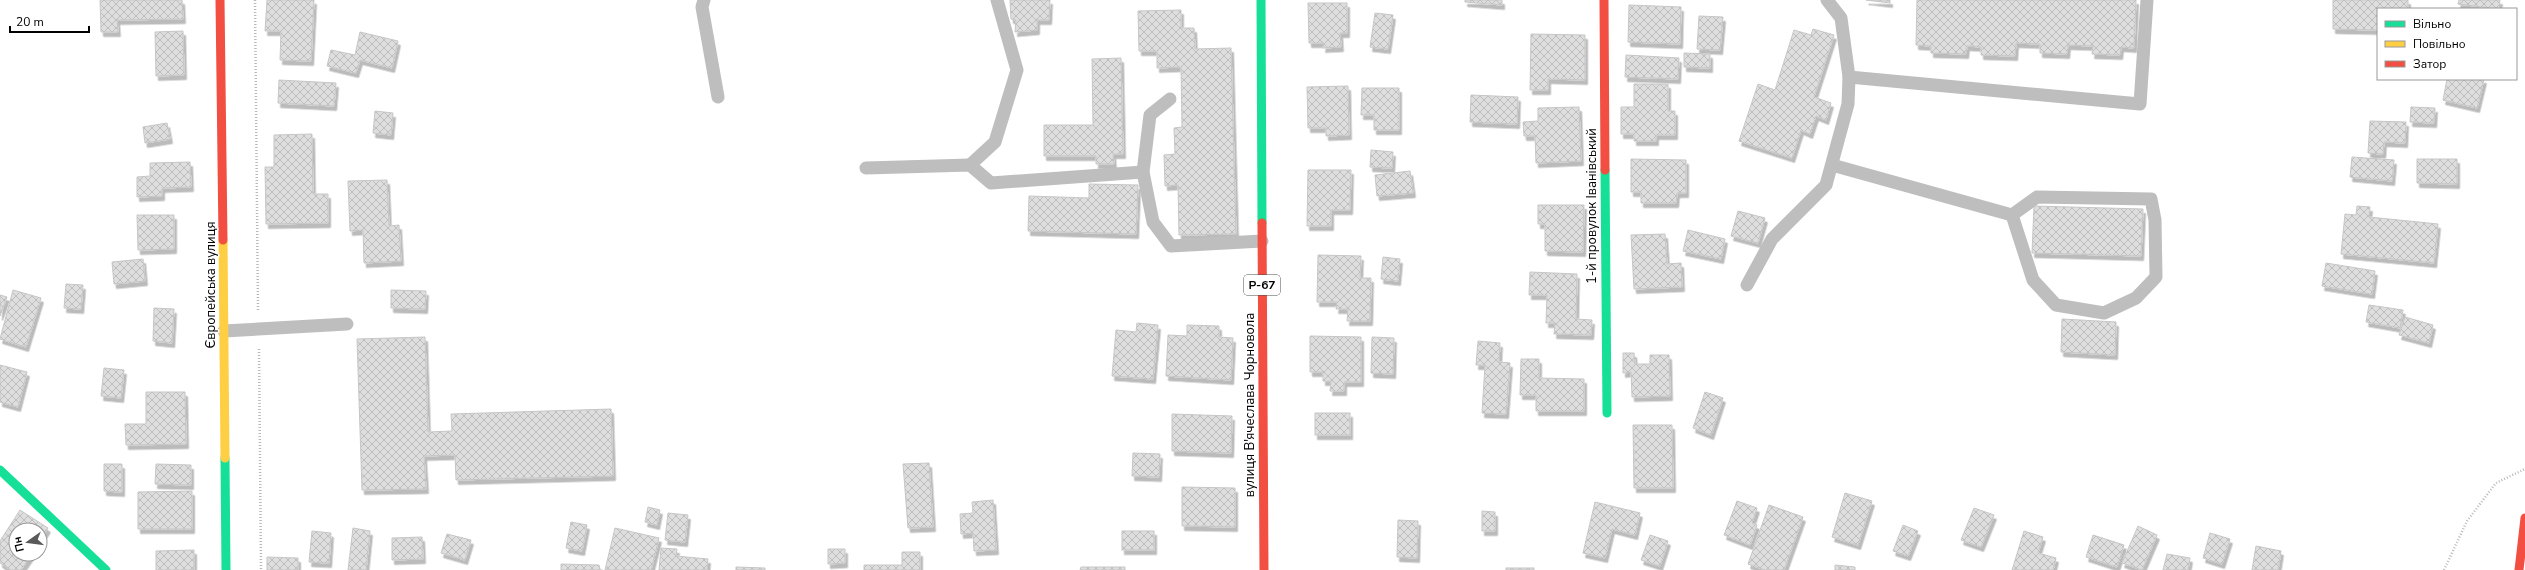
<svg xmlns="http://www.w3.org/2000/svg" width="2525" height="570" font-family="'Nunito Sans',sans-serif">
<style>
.building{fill:url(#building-cross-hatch);stroke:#c6c6c6;filter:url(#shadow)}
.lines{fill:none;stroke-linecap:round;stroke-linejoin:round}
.path{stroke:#b9b9b9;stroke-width:2.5;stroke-dasharray:1 2;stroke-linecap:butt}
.lane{stroke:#bebebe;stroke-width:13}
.fast{stroke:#16e098;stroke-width:9}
.slow{stroke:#ffcf43;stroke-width:9}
.jam{stroke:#f24e42;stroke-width:9}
.labels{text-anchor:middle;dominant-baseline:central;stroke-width:3;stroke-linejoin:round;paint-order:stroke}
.shield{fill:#fff;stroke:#4c4c4c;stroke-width:1}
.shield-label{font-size:12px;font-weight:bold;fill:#000}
.street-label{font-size:13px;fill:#000;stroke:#fff}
</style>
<defs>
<pattern id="building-cross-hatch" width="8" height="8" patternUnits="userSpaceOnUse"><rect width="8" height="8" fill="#dedede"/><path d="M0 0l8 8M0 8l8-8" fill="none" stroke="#bdbdbd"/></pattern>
<filter id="shadow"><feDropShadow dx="2.5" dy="4.5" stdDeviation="0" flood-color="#0004"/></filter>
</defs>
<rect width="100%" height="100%" fill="#fff"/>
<g class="building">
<polygon points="100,0 182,0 183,19 117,20 118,32 101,32"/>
<polygon points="267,0 314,0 311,61 280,60 281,31 265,31"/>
<polygon points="1010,0 1050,0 1049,20 1037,20 1037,30 1015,32 1016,20 1011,19"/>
<polygon points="1465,0 1502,0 1502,5 1465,2"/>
<polygon points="1866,0 1890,0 1890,3"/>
<polygon points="1917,0 2136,0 2134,48 2121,47 2120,55 2092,54 2093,46 2068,45 2067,54 2040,53 2040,44 2016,43 2015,56 1981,55 1981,47 1967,46 1966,54 1931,53 1931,46 1916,45"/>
<polygon points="2333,0 2408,0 2408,9 2378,9 2378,30 2333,29"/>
<polygon points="2459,0 2500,0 2499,9 2458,4"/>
<polygon points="1308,3 1347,3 1347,33 1340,33 1341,47 1323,48 1324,43 1309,43"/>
<polygon points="1629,5 1681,7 1680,44 1628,42"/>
<polygon points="1181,10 1181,28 1194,28 1195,49 1231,48 1236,234 1179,235 1178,185 1165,186 1164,155 1175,154 1174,128 1182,127 1181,67 1157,68 1157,51 1139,51 1138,11"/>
<polygon points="1375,13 1393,15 1388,49 1370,47"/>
<polygon points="1699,16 1723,17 1720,50 1697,49"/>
<polygon points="1813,29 1834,35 1814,97 1831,103 1826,120 1816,116 1810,134 1801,130 1792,158 1739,141 1758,84 1775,90 1794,30 1811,35"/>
<polygon points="183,31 184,75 156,76 155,32"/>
<polygon points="360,32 398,41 392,68 360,60 356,73 327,66 331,50 355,55"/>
<polygon points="1531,34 1585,35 1585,80 1548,79 1548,90 1530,90"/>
<polygon points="1684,53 1710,54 1710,68 1684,67"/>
<polygon points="1626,55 1679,58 1678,79 1625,77"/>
<polygon points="1121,58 1123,154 1113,154 1114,164 1096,164 1096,156 1044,156 1044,125 1093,125 1092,59"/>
<polygon points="2447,79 2484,79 2477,108 2443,100"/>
<polygon points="279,80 336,83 334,106 278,103"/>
<polygon points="1634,84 1668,84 1668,111 1675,111 1675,135 1656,135 1656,141 1634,141 1634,134 1621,134 1621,107 1634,107"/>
<polygon points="1348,86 1349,135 1326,136 1326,128 1308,128 1307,87"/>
<polygon points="1362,88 1399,88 1399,130 1374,130 1374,115 1361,115"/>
<polygon points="1471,95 1518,97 1517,124 1470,122"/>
<polygon points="1579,107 1581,161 1536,163 1535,136 1524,136 1523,122 1538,121 1538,108"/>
<polygon points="2411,107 2435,108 2434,123 2410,122"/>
<polygon points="375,111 393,113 391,135 373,133"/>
<polygon points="2370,121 2406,122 2405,143 2384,142 2383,154 2368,153"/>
<polygon points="167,123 170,139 145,143 143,127"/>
<polygon points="312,134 313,194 328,194 328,223 266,224 265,167 274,167 274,135"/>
<polygon points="1371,150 1393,152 1392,168 1370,167"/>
<polygon points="2352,157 2394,160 2392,181 2350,177"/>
<polygon points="1631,159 1686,160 1686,193 1677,193 1676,203 1641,203 1641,192 1631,192"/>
<polygon points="2417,159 2457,159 2457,184 2417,183"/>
<polygon points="190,162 191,187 162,188 162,196 137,197 137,177 150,176 150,163"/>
<polygon points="1308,170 1351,170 1350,210 1331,210 1331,226 1307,226"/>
<polygon points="1410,171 1413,193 1377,196 1375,175"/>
<polygon points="387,180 389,226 399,225 401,261 364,263 363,230 350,231 348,181"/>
<polygon points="1089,184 1138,185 1136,234 1028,231 1029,196 1089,198"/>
<polygon points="1538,205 1584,205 1583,252 1545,251 1545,224 1538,224"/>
<polygon points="2034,206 2143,209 2141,256 2032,253"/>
<polygon points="2357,206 2370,207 2369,217 2438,224 2434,263 2341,254 2345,214 2356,215"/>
<polygon points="1738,211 1765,218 1758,243 1731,236"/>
<polygon points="137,215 174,215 174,249 138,250"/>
<polygon points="1688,230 1725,239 1721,259 1683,251"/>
<polygon points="1665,234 1667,264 1681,263 1682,287 1634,289 1631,235"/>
<polygon points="1318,255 1361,256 1360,278 1371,278 1370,321 1347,321 1348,309 1336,309 1337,302 1317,302"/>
<polygon points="1383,257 1400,259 1398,281 1381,279"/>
<polygon points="143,259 145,281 114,284 112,262"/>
<polygon points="2326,263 2375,271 2372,294 2322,286"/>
<polygon points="1530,272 1577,274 1576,319 1592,320 1591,335 1554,334 1555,323 1546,323 1547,295 1529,295"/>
<polygon points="66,284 83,285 81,309 64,308"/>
<polygon points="13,290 41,298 26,347 0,339"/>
<polygon points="391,290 426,291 425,309 391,308"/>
<polygon points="0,295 7,297 0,316"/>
<polygon points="2369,305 2403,310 2400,328 2366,322"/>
<polygon points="154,308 174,309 172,343 153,341"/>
<polygon points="2405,317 2433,325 2429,343 2399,335"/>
<polygon points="2062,319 2116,322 2115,355 2061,352"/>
<polygon points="1137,323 1158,325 1153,379 1112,376 1116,330 1136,332"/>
<polygon points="1187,325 1219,326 1219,337 1233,338 1231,380 1166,376 1168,335 1187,336"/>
<polygon points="1310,336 1361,337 1361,382 1344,382 1344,391 1330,391 1331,381 1323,381 1323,372 1310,372"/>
<polygon points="425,337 428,432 452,431 451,414 611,409 613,476 456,480 455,455 424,456 426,489 362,490 357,339"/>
<polygon points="1372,337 1394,338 1393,374 1371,373"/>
<polygon points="1478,341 1500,343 1499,362 1510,363 1506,414 1482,413 1485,365 1476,365"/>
<polygon points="1623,353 1634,353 1635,364 1650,364 1650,355 1669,355 1670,396 1632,397 1631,372 1623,373"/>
<polygon points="1521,359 1539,359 1539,378 1584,379 1584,411 1536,411 1536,395 1520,395"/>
<polygon points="0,365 27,372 18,407 0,402"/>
<polygon points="104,368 124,370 121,398 101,396"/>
<polygon points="146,392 185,392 186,444 126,445 125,424 146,424"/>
<polygon points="1705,392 1723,398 1711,435 1693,428"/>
<rect x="1315" y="413" width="35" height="22"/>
<polygon points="1172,414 1232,416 1231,453 1172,451"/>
<polygon points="1633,425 1672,425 1673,488 1634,488"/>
<polygon points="1133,453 1160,454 1159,477 1132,476"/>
<polygon points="929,463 933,527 908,528 903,464"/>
<polygon points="104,464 122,464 122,492 104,491"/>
<polygon points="156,464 191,465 191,485 155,484"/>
<polygon points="1182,487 1235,488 1235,527 1182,526"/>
<polygon points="192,491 192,529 138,529 138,492"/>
<polygon points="1845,493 1872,501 1858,545 1832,537"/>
<polygon points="993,500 996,550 974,551 973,533 961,534 960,514 973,513 972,502"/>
<polygon points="1737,501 1757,508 1752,523 1757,525 1750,545 1724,535"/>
<polygon points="1595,502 1640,513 1635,535 1612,529 1605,558 1583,553"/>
<polygon points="1769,505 1803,517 1784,570 1765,570 1748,564"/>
<polygon points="648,507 660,510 657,525 645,522"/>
<polygon points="1974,508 1994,515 1981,547 1961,540"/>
<polygon points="20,510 48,528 40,541 40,530 16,530 16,554 32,554 21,570 11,570 0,563 0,541"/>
<polygon points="1482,511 1495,512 1495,531 1482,531"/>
<polygon points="668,513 688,515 685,542 665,540"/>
<polygon points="1398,520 1418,521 1417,558 1397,557"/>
<polygon points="571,522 587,525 582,551 566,548"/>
<polygon points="1903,525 1918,531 1908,556 1893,551"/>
<polygon points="2138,526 2157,535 2142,570 2122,563"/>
<polygon points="353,528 370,531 366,570 348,570"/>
<polygon points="615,528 659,538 651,570 605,570"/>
<polygon points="312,531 331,533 329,563 309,562"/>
<rect x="1122" y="531" width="32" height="19"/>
<polygon points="2024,531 2043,537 2038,553 2056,558 2053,570 2012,570"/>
<polygon points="2210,533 2230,539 2222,564 2203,558"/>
<polygon points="447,534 471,540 465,560 441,553"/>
<polygon points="1650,535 1668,541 1660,566 1641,560"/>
<polygon points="2093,535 2124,545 2117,567 2086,557"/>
<polygon points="422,537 423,559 392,560 392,538"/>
<polygon points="2256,546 2281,551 2278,570 2252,570"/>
<polygon points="661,548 677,549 676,556 708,559 707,570 659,570"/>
<polygon points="828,549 845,549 845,563 828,564"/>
<polygon points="194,550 194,570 156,570 156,551"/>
<polygon points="902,552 920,552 920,570 864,570 864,565 902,565"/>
<polygon points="2167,554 2190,558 2188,570 2163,570"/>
<polygon points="267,557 298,558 298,570 267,570"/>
<polygon points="561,564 599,565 600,570 561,570"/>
<polygon points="1835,565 1855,567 1855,570 1835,570"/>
<polygon points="736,567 765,568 765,570 736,570"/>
<polygon points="1081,567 1125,567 1125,570 1080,570"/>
<rect x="1506" y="568" width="28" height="2"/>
</g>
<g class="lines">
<g class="path">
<polyline points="255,0 258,310"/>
<polyline points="259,349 261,570"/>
<polyline points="2444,570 2467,521 2496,483 2525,469"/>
</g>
<g class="lane">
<polyline points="704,0 702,7 718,97"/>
<polyline points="1849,77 2140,104 2147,0"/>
<polyline points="970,165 995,142 1017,70 997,0"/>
<polyline points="1832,165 2012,215"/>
<polyline points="866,168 970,165 991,183 1143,172 1153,222 1171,246 1262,241"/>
<polyline points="1143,172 1150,115 1170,99"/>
<polygon points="2037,197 2151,199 2155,220 2156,277 2136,298 2104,313 2056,305 2033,280 2012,215"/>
<polyline points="1747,285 1772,239 1826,185 1848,104 1849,77 1841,18 1827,0"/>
<polyline points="224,331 347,324"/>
</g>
<g class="fast">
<polyline points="1261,0 1262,223"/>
<polyline points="1605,170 1607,413"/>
<polyline points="225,458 226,570"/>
<polyline points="0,470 106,570"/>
</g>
<polyline class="slow" points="223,240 225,458"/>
<g class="jam">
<polyline points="220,0 223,240"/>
<polyline points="1604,0 1605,170"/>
<polyline points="1262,223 1264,570"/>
<polyline points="2519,570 2525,518"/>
</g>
</g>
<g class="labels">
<rect class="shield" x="1244" y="275" width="36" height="20" rx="3"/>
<g class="shield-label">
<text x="1262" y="285">Р-67</text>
</g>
<g class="street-label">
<text transform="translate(1592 206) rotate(-90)">1-й провулок Іванівський</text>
<text transform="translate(211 285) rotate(-90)">Європейська вулиця</text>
<text transform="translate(1250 405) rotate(-90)">вулиця В'ячеслава Чорновола</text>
</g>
</g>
<rect x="2377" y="8" width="140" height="72" fill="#ffffff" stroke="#999999"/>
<rect x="2385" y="21" width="20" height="6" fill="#16e098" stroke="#999999"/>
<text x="2413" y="28" font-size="12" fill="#000000">Вільно</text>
<rect x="2385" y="41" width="20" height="6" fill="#ffcf43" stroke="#999999"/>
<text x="2413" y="48" font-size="12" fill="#000000">Повільно</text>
<rect x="2385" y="61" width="20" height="6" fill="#f24e42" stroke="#999999"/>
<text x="2413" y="68" font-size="12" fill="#000000">Затор</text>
<g transform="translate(28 542) rotate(256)"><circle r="19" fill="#ffffff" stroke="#999999"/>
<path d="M0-3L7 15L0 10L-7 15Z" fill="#595959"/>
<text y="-6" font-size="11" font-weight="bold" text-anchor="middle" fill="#000000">Пн</text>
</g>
<path d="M10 26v6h79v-6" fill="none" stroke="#000000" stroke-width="2"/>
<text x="16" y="26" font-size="12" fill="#000000" stroke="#ffffff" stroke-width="3" paint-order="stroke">20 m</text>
</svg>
